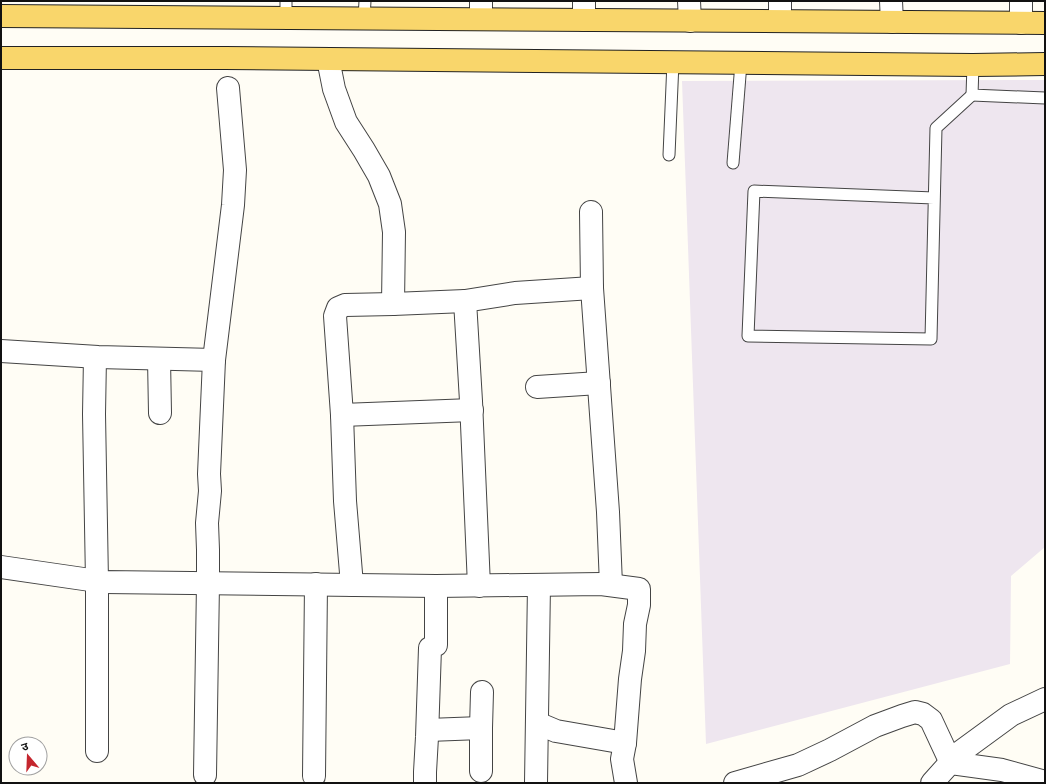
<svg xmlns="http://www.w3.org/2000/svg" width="1046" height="784" font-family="Bitter,'Noto Sans Devanagari',serif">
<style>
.industrial{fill:#eee6ef}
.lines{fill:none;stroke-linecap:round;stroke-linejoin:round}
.lane-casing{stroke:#444;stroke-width:13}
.street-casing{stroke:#444;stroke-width:24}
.primary-casing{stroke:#222;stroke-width:24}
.lane{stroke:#fff;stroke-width:11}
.street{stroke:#fff;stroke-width:22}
.primary{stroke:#f9d66b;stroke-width:22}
</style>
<rect width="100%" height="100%" fill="#fffdf5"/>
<polygon class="industrial" points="1045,80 1045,547 1011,576 1010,664 706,744 682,81"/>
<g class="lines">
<g class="lane-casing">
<g id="lane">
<polyline points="286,1 286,18"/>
<polyline points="364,18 365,1"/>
<polyline points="973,65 972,95 1045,98"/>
<polyline points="669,155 673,62"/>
<polyline points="733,163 741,63"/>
<polyline points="934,198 754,191 748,336 931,339 936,128 972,95"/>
</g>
</g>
<g class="street-casing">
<g id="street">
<polyline points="584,1 584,20"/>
<polyline points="689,1 690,21"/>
<polyline points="780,1 780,21"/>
<polyline points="891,1 892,22"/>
<polyline points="1021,1 1021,23"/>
<polyline points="481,19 481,1"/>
<polyline points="328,59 334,89 346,122 364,150 379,176 390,204 394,232 393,304"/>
<polyline points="591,212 592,288 608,512 611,585"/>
<polyline points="465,301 393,304 345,305 338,308 335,316 342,415 472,410"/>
<polyline points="1,351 98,357 214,360 209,474 210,491 207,523 208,550 208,583 205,775"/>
<polyline points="95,357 94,414 97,581 97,751"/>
<polyline points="159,359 160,413"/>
<polyline points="214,360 233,205 235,170 228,88"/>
<polyline points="537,387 599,383"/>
<polyline points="342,415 345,501 352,585"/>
<polyline points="1,567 104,582 436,586 601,584 639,589 639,605 635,624 634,651 630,679 625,743 622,759 626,783"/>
<polyline points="479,586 471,401 465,301 515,293 592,288"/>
<polyline points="537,723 556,731 625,743"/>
<polyline points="481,728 482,692"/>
<polyline points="428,730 481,728 481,771"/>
<polyline points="314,776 316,584"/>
<polyline points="425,783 425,772 427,737 430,648 436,645 436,586"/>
<polyline points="536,783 539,585"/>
<polyline points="735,783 798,765 830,750 875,726 902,716 915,712 923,714 931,720 951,763 1002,770 1045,782"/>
<polyline points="932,783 959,753 1011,715 1045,699"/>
</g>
</g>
<g class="primary-casing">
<g id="primary">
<polyline points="1,16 1045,23"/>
<polyline points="1,58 225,58 973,65 1045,64"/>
</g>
</g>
<use href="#lane" class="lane"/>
<use href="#street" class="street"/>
<use href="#primary" class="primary"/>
</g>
<rect width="1046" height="784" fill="none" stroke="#111111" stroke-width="4"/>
<g transform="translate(28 756) rotate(341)"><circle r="19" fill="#ffffff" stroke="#a0a0a0"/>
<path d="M0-3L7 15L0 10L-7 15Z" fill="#c4262e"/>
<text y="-6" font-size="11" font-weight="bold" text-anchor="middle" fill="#111111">उ</text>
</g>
</svg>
